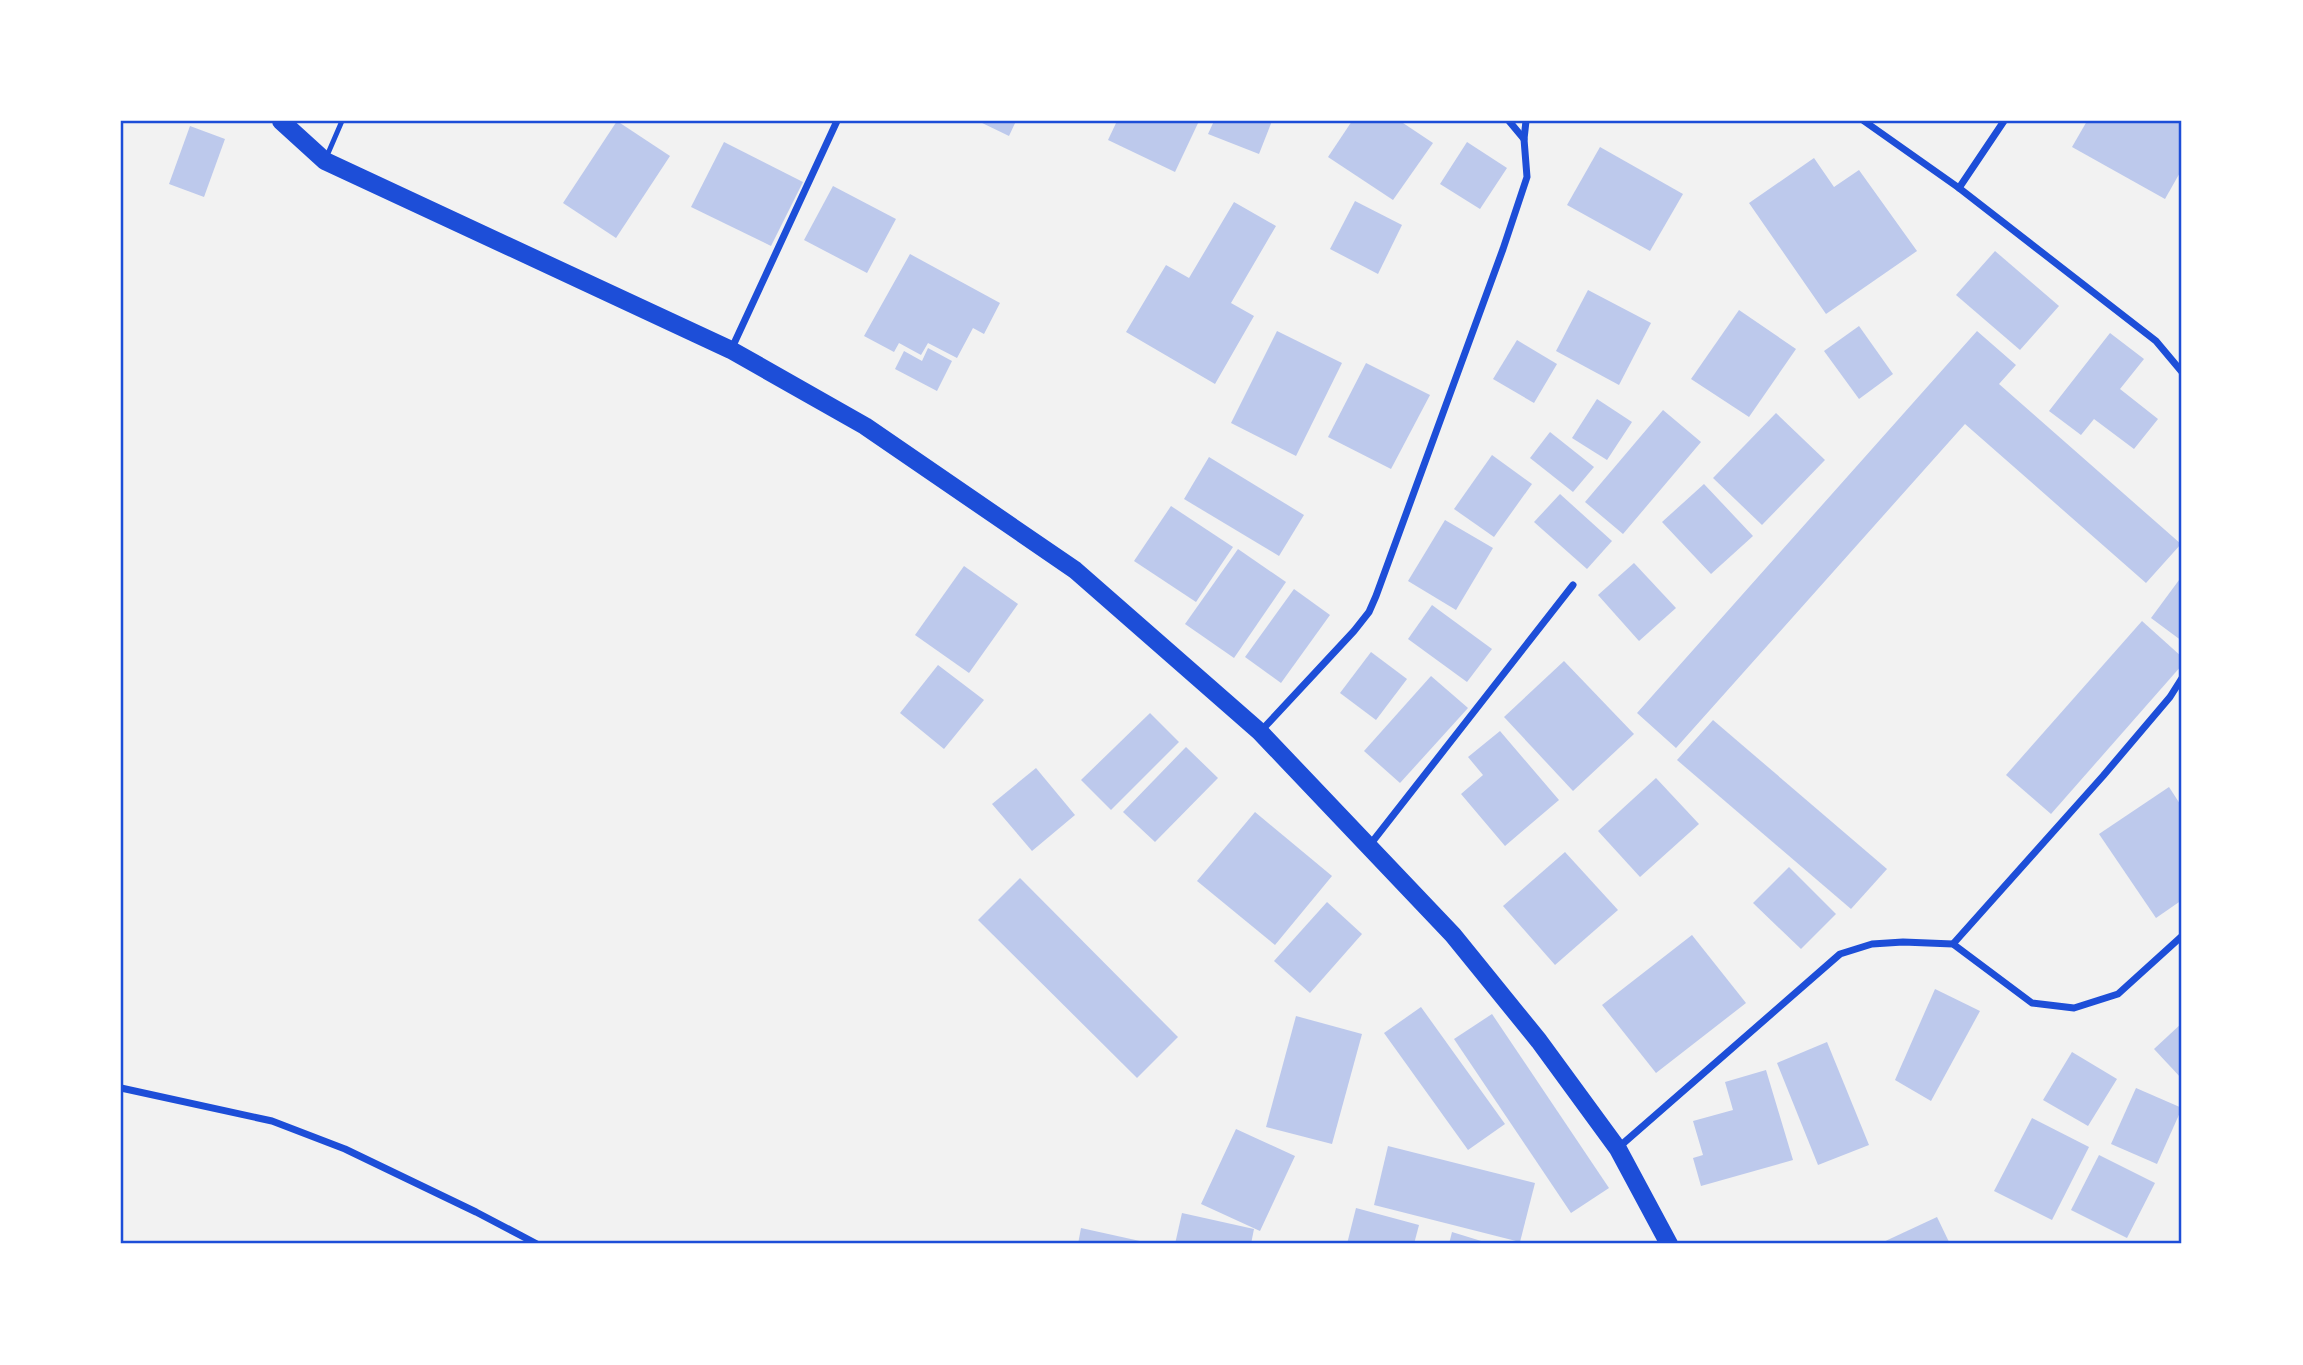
<svg xmlns="http://www.w3.org/2000/svg" width="2303" height="1365" font-family="'Source Sans 3',sans-serif">
<style>
.building{fill:#bdc9ec}
.lines{fill:none;stroke-linecap:round;stroke-linejoin:round}
.service{stroke:#1d4ed8;stroke-width:5}
.minor{stroke:#1d4ed8;stroke-width:7}
.primary{stroke:#1d4ed8;stroke-width:18}
.neatline{fill:none;stroke:#1d4ed8;stroke-width:2.5}
</style>
<rect width="100%" height="100%" fill="#f2f2f2"/>
<g class="building">
<polygon points="617,121 670,156 616,238 563,203"/>
<polygon points="978,121 1016,121 1009,136"/>
<polygon points="1117,121 1199,121 1175,172 1108,140"/>
<polygon points="1214,121 1272,121 1259,154 1208,134"/>
<polygon points="1352,121 1400,121 1433,143 1393,200 1328,157"/>
<polygon points="2087,121 2182,121 2182,169 2165,199 2072,147"/>
<polygon points="190,126 225,139 204,197 169,184"/>
<polygon points="724,142 803,182 771,246 691,207"/>
<polygon points="1467,142 1507,168 1480,209 1440,184"/>
<polygon points="1600,147 1683,194 1650,251 1567,205"/>
<polygon points="1814,158 1834,187 1859,170 1917,251 1826,314 1749,203"/>
<polygon points="833,186 896,219 867,273 804,240"/>
<polygon points="1355,201 1402,225 1378,274 1330,249"/>
<polygon points="1234,202 1276,226 1231,303 1254,316 1215,384 1126,332 1166,265 1189,278"/>
<polygon points="1995,251 2059,306 2020,350 1956,295"/>
<polygon points="910,254 1000,303 984,334 973,328 957,358 928,343 921,355 899,343 894,352 864,336"/>
<polygon points="1588,290 1651,323 1619,385 1556,351"/>
<polygon points="1739,310 1796,349 1749,417 1691,379"/>
<polygon points="1859,326 1893,374 1859,399 1824,351"/>
<polygon points="1277,331 1342,363 1296,456 1231,423"/>
<polygon points="1977,331 2016,365 1999,384 2181,544 2146,583 1965,424 1676,748 1637,713"/>
<polygon points="2110,333 2144,359 2120,389 2158,419 2134,449 2094,419 2081,435 2049,411"/>
<polygon points="1517,340 1557,364 1534,403 1493,379"/>
<polygon points="928,348 952,361 937,391 895,369 904,351 922,361"/>
<polygon points="1366,363 1430,395 1391,469 1328,437"/>
<polygon points="1597,399 1632,422 1607,460 1572,438"/>
<polygon points="1663,410 1701,442 1623,534 1585,502"/>
<polygon points="1776,413 1825,460 1762,525 1713,478"/>
<polygon points="1550,432 1594,467 1573,492 1530,458"/>
<polygon points="1492,455 1532,484 1494,537 1454,509"/>
<polygon points="1209,457 1304,515 1279,556 1184,499"/>
<polygon points="1704,484 1753,536 1711,574 1662,522"/>
<polygon points="1560,494 1612,541 1587,569 1534,522"/>
<polygon points="1171,506 1233,547 1196,602 1134,561"/>
<polygon points="1445,520 1493,548 1456,610 1408,581"/>
<polygon points="1238,549 1286,582 1234,658 1185,624"/>
<polygon points="1634,563 1676,608 1639,641 1598,595"/>
<polygon points="964,566 1018,604 969,673 915,635"/>
<polygon points="2182,576 2182,641 2151,618"/>
<polygon points="1294,589 1330,615 1281,683 1245,657"/>
<polygon points="1432,605 1492,649 1467,682 1408,639"/>
<polygon points="2142,621 2182,657 2182,665 2051,814 2006,775"/>
<polygon points="1371,652 1407,679 1376,720 1340,693"/>
<polygon points="1564,661 1634,734 1573,791 1504,717"/>
<polygon points="938,665 984,700 944,749 900,713"/>
<polygon points="1431,676 1468,708 1400,783 1364,751"/>
<polygon points="1150,713 1179,742 1111,810 1081,780"/>
<polygon points="1713,720 1887,869 1851,909 1677,760"/>
<polygon points="1500,731 1559,800 1505,846 1461,794 1483,775 1468,757"/>
<polygon points="1186,747 1218,778 1155,842 1123,812"/>
<polygon points="1036,768 1075,815 1032,851 992,804"/>
<polygon points="1656,778 1699,824 1640,877 1598,831"/>
<polygon points="2169,787 2182,807 2182,900 2156,918 2099,834"/>
<polygon points="1255,812 1332,876 1275,945 1197,881"/>
<polygon points="1565,852 1618,910 1555,965 1503,906"/>
<polygon points="1789,867 1836,914 1801,949 1753,903"/>
<polygon points="1020,878 1178,1037 1137,1078 978,920"/>
<polygon points="1327,902 1362,934 1310,993 1274,961"/>
<polygon points="1692,935 1746,1003 1656,1073 1602,1005"/>
<polygon points="1935,989 1980,1011 1931,1101 1895,1080"/>
<polygon points="1421,1007 1505,1124 1468,1150 1384,1033"/>
<polygon points="1492,1014 1609,1188 1571,1213 1454,1039"/>
<polygon points="1296,1016 1362,1034 1332,1144 1266,1127"/>
<polygon points="2182,1023 2182,1079 2154,1049"/>
<polygon points="1827,1042 1869,1145 1818,1165 1777,1063"/>
<polygon points="2072,1052 2117,1079 2088,1126 2043,1100"/>
<polygon points="1766,1070 1793,1160 1701,1186 1693,1158 1703,1155 1693,1121 1733,1110 1725,1082"/>
<polygon points="2136,1088 2182,1108 2157,1164 2111,1144"/>
<polygon points="2032,1118 2089,1147 2052,1220 1994,1191"/>
<polygon points="1236,1129 1295,1156 1260,1231 1201,1204"/>
<polygon points="1388,1146 1535,1183 1520,1242 1374,1205"/>
<polygon points="2099,1155 2155,1183 2127,1238 2071,1210"/>
<polygon points="1356,1208 1419,1225 1414,1244 1347,1244"/>
<polygon points="1182,1213 1254,1229 1251,1244 1175,1244"/>
<polygon points="1937,1217 1950,1244 1879,1244"/>
<polygon points="1081,1228 1149,1243 1149,1244 1078,1244"/>
<polygon points="1452,1232 1491,1244 1449,1244"/>
</g>
<g class="lines">
<polyline class="service" points="326,158 342,121"/>
<g class="minor">
<polyline points="1864,121 1959,188 2156,341 2182,372"/>
<polyline points="1524,139 1526,121"/>
<polyline points="1959,188 2004,121"/>
<polyline points="731,350 837,121"/>
<polyline points="1260,732 1354,631 1369,612 1376,596 1503,249 1527,177 1524,139 1509,121"/>
<polyline points="1369,846 1573,585"/>
<polyline points="1953,944 2103,776 2170,697 2182,678"/>
<polyline points="121,1088 272,1121 345,1149 476,1212 537,1244"/>
<polyline points="1619,1147 1840,954 1872,944 1903,942 1953,944 2032,1003 2074,1008 2118,994 2182,936"/>
</g>
<polyline class="primary" points="281,121 325,161 731,350 865,426 1075,570 1260,732 1453,935 1539,1041 1618,1149 1669,1244"/>
</g>
<rect width="2303" height="1365" fill="none" stroke="#ffffff" stroke-width="245"/>
<rect x="122" y="122" width="2058" height="1120" class="neatline"/>
</svg>
